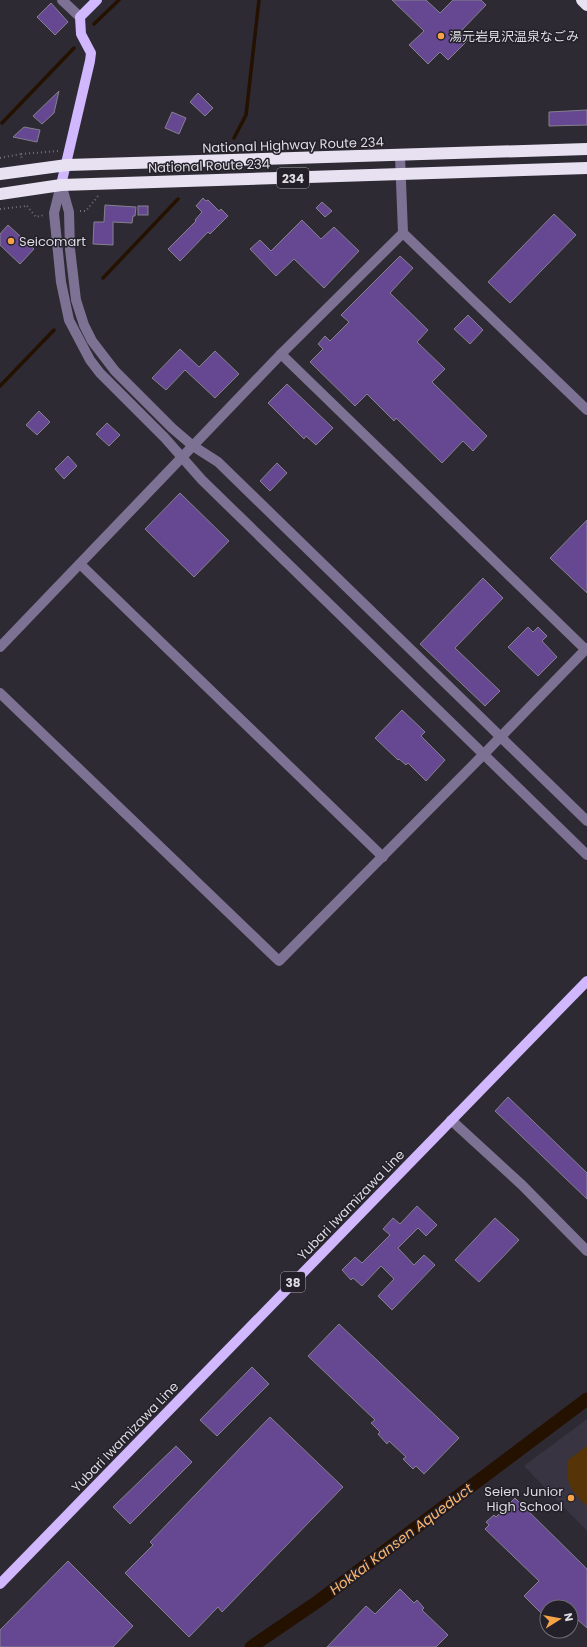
<svg xmlns="http://www.w3.org/2000/svg" width="587" height="1647" font-family="Poppins,'Noto Sans JP',sans-serif">
<style>
.built{fill:#393442}
.green{fill:#573308}
.lines{fill:none;stroke-linecap:round;stroke-linejoin:round}
.stream{stroke:#251100;stroke-width:3.5}
.canal{stroke:#251100;stroke-width:13}
.building{fill:#654792;stroke:#85828c}
.path{stroke:#737178;stroke-width:2;stroke-dasharray:1 3;stroke-linecap:butt}
.minor{stroke:#7e7294;stroke-width:10}
.major{stroke:#d0b7fe;stroke-width:10}
.highway{stroke:#e7e1f2;stroke-width:12}
.poi-dot{fill:#f6a246;stroke:#232029;stroke-width:1.5}
.labels{text-anchor:middle;dominant-baseline:central;stroke-width:3;stroke-linejoin:round;paint-order:stroke}
.shield{fill:#232029;stroke:#a6a4aa;stroke-width:1}
.shield-label{font-size:12px;font-weight:bold;fill:#dedce2}
.poi-label{font-size:13px;fill:#dedce2;stroke:#232029;text-anchor:start}
.street-label{font-size:13px;fill:#dedce2;stroke:#232029}
.water-label{font-size:14px;font-style:italic;fill:#fbb56e;stroke:#232029}
</style>
<rect width="100%" height="100%" fill="#2d2a33"/>
<polygon class="built" points="587,1419 587,1531 524,1466"/>
<path class="green" d="M587,1446v60c-18,-17 -21,-22 -19,-46z"/>
<g class="lines">
<g class="stream">
<polyline points="94,24 119,0"/>
<polyline points="2,123 74,48"/>
<polyline points="234,138 246,115 259,0"/>
<polyline points="103,278 178,199"/>
<polyline points="0,386 54,330"/>
</g>
<polyline class="canal" points="251,1647 317,1602 587,1399"/>
</g>
<g class="building">
<polygon points="392,0 426,0 440,13 453,0 481,0 486,5 460,32 468,40 448,60 440,52 428,64 409,45 424,31"/>
<polygon points="51,3 68,22 55,35 37,17"/>
<polygon points="59,91 54,113 42,124 33,116"/>
<polygon points="198,93 213,108 205,116 190,102"/>
<polygon points="587,110 587,125 549,126 549,112"/>
<polygon points="172,112 186,118 179,134 165,128"/>
<polygon points="24,127 40,130 37,142 13,137"/>
<polygon points="203,198 206,201 208,200 219,211 221,209 228,216 210,234 208,232 180,261 168,249 196,221 195,220 202,212 196,206"/>
<polygon points="322,202 332,211 325,217 316,208"/>
<polygon points="105,205 136,207 135,216 133,216 132,223 113,222 113,245 93,244 94,222 104,222"/>
<rect x="138" y="206" width="10" height="9"/>
<polygon points="554,214 576,235 510,303 488,282"/>
<polygon points="302,220 321,239 334,227 359,251 324,288 294,259 276,276 250,249 260,240 271,251"/>
<polygon points="8,225 34,249 20,264 0,245 0,234"/>
<polygon points="400,256 413,268 390,293 428,330 417,342 445,369 432,382 487,436 473,451 463,441 442,463 396,418 394,421 367,394 355,406 310,362 323,349 318,344 325,336 330,341 349,322 341,315"/>
<polygon points="468,315 483,330 470,344 454,329"/>
<polygon points="180,349 199,367 215,351 239,374 215,398 185,370 166,390 152,378"/>
<polygon points="287,384 333,428 316,445 306,436 304,439 268,403"/>
<polygon points="39,411 50,422 37,435 26,425"/>
<polygon points="107,423 120,435 109,446 96,434"/>
<polygon points="68,456 77,466 64,479 55,469"/>
<polygon points="277,463 287,473 270,491 260,481"/>
<polygon points="180,493 229,541 194,577 145,529"/>
<polygon points="587,520 587,593 550,558"/>
<polygon points="483,578 503,598 455,648 500,691 485,706 420,644"/>
<polygon points="528,627 533,632 538,627 547,636 542,641 557,657 538,676 508,647"/>
<polygon points="402,710 425,732 421,736 445,760 426,781 408,763 406,765 399,759 398,760 375,738"/>
<polygon points="508,1097 587,1173 587,1199 495,1111"/>
<polygon points="417,1206 437,1225 426,1236 418,1228 398,1248 414,1265 424,1255 435,1265 392,1310 378,1296 394,1279 381,1266 362,1286 353,1278 351,1280 342,1270 355,1257 362,1263 390,1235 383,1229 393,1218 400,1224"/>
<polygon points="495,1218 519,1240 479,1282 455,1260"/>
<polygon points="339,1324 459,1438 424,1474 416,1466 413,1469 403,1459 406,1457 389,1441 387,1444 378,1434 380,1432 371,1423 375,1420 308,1356"/>
<polygon points="252,1367 269,1384 217,1436 200,1420"/>
<polygon points="270,1417 343,1487 222,1612 218,1607 189,1637 125,1573 153,1545 150,1542"/>
<polygon points="176,1446 192,1462 130,1524 113,1507"/>
<polygon points="515,1498 587,1569 587,1628 578,1620 571,1627 571,1607 547,1607 547,1619 524,1596 539,1581 485,1529 489,1525 486,1522 494,1515 496,1517"/>
<polygon points="68,1561 133,1626 113,1647 0,1647 0,1630"/>
<polygon points="400,1589 414,1603 417,1600 424,1608 422,1610 448,1635 436,1647 327,1647 366,1606 375,1614"/>
</g>
<g class="lines">
<g class="path">
<polyline points="21,154 58,151"/>
<polyline points="0,158 21,154 22,160"/>
<polyline points="27,206 36,217 44,215"/>
<polyline points="0,209 27,206"/>
<polyline points="80,211 86,211 98,196"/>
</g>
<g class="minor">
<polyline points="62,0 80,17"/>
<polyline points="400,156 403,233 587,410"/>
<polyline points="61,185 54,213 61,282 69,320 90,360 100,373 165,438 202,480 587,855"/>
<polyline points="62,187 69,212 70,249 76,300 84,325 92,341 115,371 172,428 193,446 218,462 587,821"/>
<polyline points="281,354 585,649"/>
<polyline points="80,564 383,857"/>
<polyline points="0,647 281,354 403,233"/>
<polyline points="0,693 279,961 484,754 587,648"/>
<polyline points="451,1120 522,1185 587,1251"/>
</g>
<g class="major">
<polyline points="61,185 90,61 91,53 81,34 80,17 97,0"/>
<polyline points="0,1584 587,981"/>
</g>
<g class="highway">
<polyline points="582,0 587,5"/>
<polyline points="0,174 67,165 587,149"/>
<polyline points="0,194 61,185 587,168"/>
</g>
</g>
<g class="poi-dot">
<circle cx="441" cy="36" r="4"/>
<circle cx="11" cy="241" r="4"/>
<circle cx="571" cy="1498" r="4"/>
</g>
<g class="labels">
<g class="shield">
<rect x="277" y="168" width="32" height="20" rx="3"/>
<rect x="281" y="1272" width="24" height="20" rx="3"/>
</g>
<g class="shield-label">
<text x="293" y="178">234</text>
<text x="293" y="1282">38</text>
</g>
<g class="poi-label">
<text x="449" y="36">湯元岩見沢温泉なごみ</text>
<text x="19" y="241">Seicomart</text>
<text x="563" y="1491" text-anchor="end">Seien Junior<tspan x="563" dy="15">High School</tspan></text>
</g>
<g class="street-label">
<text transform="translate(293 145) rotate(-2)">National Highway Route 234</text>
<text transform="translate(209 166) rotate(-2)">National Route 234</text>
<text transform="translate(351 1205) rotate(-46)">Yubari Iwamizawa Line</text>
<text transform="translate(125 1437) rotate(-46)">Yubari Iwamizawa Line</text>
</g>
<g class="water-label">
<text transform="translate(401 1539) rotate(-37)">Hokkai Kansen Aqueduct</text>
</g>
</g>
<g transform="translate(559 1619) rotate(79)"><circle r="19" fill="#232029" stroke="#6e6b73"/>
<path d="M0-3L7 15L0 10L-7 15Z" fill="#f6a246"/>
<text y="-6" font-size="11" font-weight="bold" text-anchor="middle" fill="#dedce2">N</text>
</g>
</svg>
